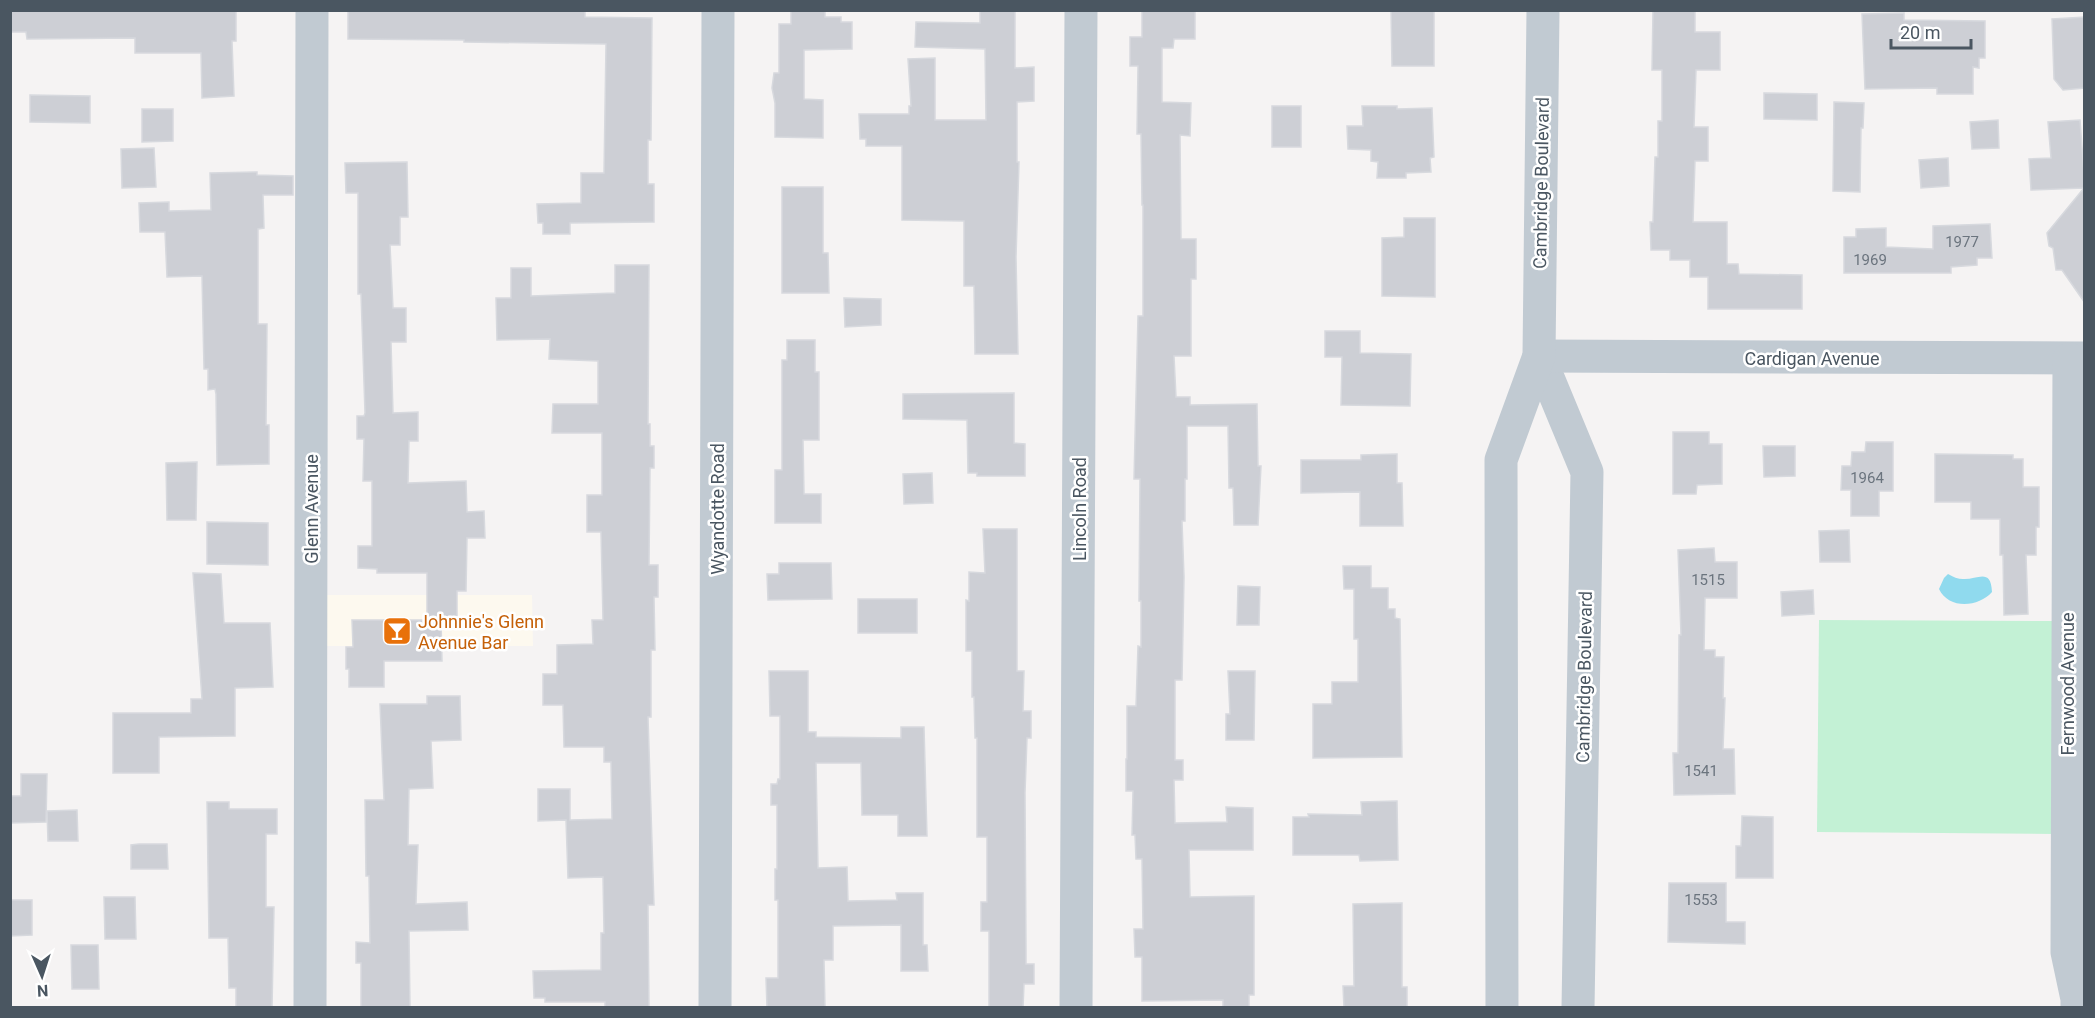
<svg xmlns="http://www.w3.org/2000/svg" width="2095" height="1018" font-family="Roboto,sans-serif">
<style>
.commercial{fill:#fdf9ef}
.green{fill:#c3f1d5}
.water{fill:#90daee}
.building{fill:#cdcfd5;stroke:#d7d9de;stroke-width:1.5}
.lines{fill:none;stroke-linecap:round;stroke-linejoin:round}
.minor{stroke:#c1cad2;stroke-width:33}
.labels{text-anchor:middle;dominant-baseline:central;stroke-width:5;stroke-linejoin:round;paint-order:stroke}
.number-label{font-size:15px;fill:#6b747e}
.street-label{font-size:18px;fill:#4a5661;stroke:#fff}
.food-label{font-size:18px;fill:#c56008;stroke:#fff;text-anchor:start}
</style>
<rect width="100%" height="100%" fill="#f5f3f3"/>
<polygon class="commercial" points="317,595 532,595 533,646 314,646"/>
<polygon class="green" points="1819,620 2055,621 2054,834 1817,832"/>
<path class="water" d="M1948,574c5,3 10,5 15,5 14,1 28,-12 29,13 -13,15 -43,18 -53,-3l5,-11z"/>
<g class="building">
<polygon points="10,10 236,10 236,41 232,41 234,96 202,98 201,53 135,53 135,38 27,39 26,32 10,32"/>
<polygon points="348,10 585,10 585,17 652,18 651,140 648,140 648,184 654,184 654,222 570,223 570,234 543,234 543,223 538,223 537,204 581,203 581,173 604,173 606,44 464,42 464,40 348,39"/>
<polygon points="791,10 825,10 825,17 841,17 841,22 852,22 852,49 804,50 804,99 823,100 823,138 775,137 775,103 772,88 774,73 779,73 779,24 791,24"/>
<polygon points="980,10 1015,10 1015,68 1034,67 1034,101 1017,102 1017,162 1019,162 1016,257 1018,354 975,354 974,286 964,286 964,221 902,220 902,146 866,146 866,139 860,139 859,114 909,114 909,106 911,106 908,59 935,58 935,120 986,120 985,49 915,47 916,22 980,23"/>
<polygon points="1142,10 1195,10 1195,39 1174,39 1173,48 1162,48 1162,102 1191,103 1190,136 1180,135 1181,239 1196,239 1196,279 1191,279 1191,356 1174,356 1176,397 1190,397 1190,405 1257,404 1258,466 1261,466 1258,525 1234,525 1233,488 1229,488 1228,426 1187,426 1187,479 1185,479 1185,521 1182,521 1184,577 1182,680 1175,680 1175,760 1183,760 1183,780 1174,780 1175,823 1227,822 1226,807 1253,808 1253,850 1189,850 1190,897 1254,896 1254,995 1249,995 1249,1008 1223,1008 1223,1000 1142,1001 1142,957 1135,957 1134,929 1143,929 1142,859 1136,859 1135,835 1132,835 1133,791 1126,791 1126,759 1127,759 1127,706 1136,706 1138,646 1141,647 1141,601 1139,601 1140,479 1134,479 1138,316 1143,316 1143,205 1142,205 1141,134 1137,134 1138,66 1130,66 1130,37 1142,37"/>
<polygon points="1391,10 1434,10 1434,66 1392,66"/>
<polygon points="1653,10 1695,10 1695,32 1720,32 1720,70 1696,70 1694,127 1708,127 1708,161 1695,161 1693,222 1727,222 1727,264 1738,264 1739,274 1802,275 1802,309 1708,309 1708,277 1690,277 1690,260 1670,260 1670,250 1651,250 1650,222 1653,222 1655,157 1658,157 1658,121 1662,121 1662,70 1652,70"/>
<polygon points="1904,13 1904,20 1985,21 1985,58 1979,58 1979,68 1973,67 1973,94 1937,94 1937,88 1865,89 1862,14"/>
<polygon points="2085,17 2085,88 2063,90 2054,79 2052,19"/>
<polygon points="1764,93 1817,94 1817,120 1764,119"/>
<polygon points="30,95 90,96 90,123 30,122"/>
<polygon points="1834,102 1864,103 1863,128 1861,128 1860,192 1833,191"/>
<rect x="1272" y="106" width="29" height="41"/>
<polygon points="1362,106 1397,106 1397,109 1432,108 1434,157 1430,158 1431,172 1406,173 1406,178 1377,178 1378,162 1371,161 1371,150 1348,149 1347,126 1363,126"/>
<polygon points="142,109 173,109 173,141 142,142"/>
<polygon points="1998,120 1999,148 1972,149 1970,122"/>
<polygon points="2080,120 2085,187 2085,303 2062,270 2056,270 2053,248 2049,246 2047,233 2084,188 2031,190 2029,159 2051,158 2048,122"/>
<polygon points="154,148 156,187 122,188 121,149"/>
<polygon points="1948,158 1949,186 1921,188 1919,160"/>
<polygon points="407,162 408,217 400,217 400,245 390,245 393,308 406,308 406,342 391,342 393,413 418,412 418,441 409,441 408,483 466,481 467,512 484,511 485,538 467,538 466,591 457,591 457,620 427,619 427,573 377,573 377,569 358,568 358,546 372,546 372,481 363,481 364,439 357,439 357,416 364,416 365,413 361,294 358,294 358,193 346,193 345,163"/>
<polygon points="257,172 257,175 293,176 293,195 263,195 264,228 258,229 258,324 267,324 266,425 269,425 269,464 217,465 216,394 215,389 208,390 208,369 204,369 202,276 167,277 165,232 140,232 139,203 169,202 169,211 211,210 210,173"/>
<polygon points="782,187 823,187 823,253 828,253 829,293 782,293"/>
<polygon points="1404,218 1435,218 1435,297 1382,296 1382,238 1404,237"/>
<polygon points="1990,224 1992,258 1977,258 1977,265 1951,267 1951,273 1844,273 1844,237 1856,237 1856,229 1886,228 1886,247 1933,249 1933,226"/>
<polygon points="615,265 649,265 648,424 650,424 650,446 654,446 654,468 650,468 649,565 658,565 658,597 654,597 655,650 651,650 651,717 648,717 654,905 648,905 649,1008 605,1008 605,1002 545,1002 545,998 534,998 533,971 601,970 601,933 604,933 603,877 568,878 566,820 538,821 538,789 570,789 570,820 612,819 611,762 604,762 604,747 564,747 563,705 543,705 543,674 557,674 557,645 593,644 592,620 603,620 601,532 587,532 587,495 602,495 602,433 552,433 553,404 598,404 598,361 549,359 550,339 497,340 496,298 511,298 511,268 531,268 531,296 615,293"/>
<polygon points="844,298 881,299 881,325 845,327"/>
<polygon points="1325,331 1360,331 1360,353 1411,354 1410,406 1341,405 1342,357 1325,357"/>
<polygon points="787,340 815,340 815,372 819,372 819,440 803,440 804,494 821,494 821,523 775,523 775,470 782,470 782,360 787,360"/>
<polygon points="1014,393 1014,443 1025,444 1025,476 977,476 977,473 968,473 967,420 903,419 903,394"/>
<polygon points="1673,432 1709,432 1709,444 1722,444 1722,484 1697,485 1696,494 1673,494"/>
<polygon points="1866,442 1893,442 1893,491 1879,491 1879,516 1851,516 1851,490 1841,490 1842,466 1851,466 1852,452 1865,452"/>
<polygon points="1763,446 1795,446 1795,476 1764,477"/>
<polygon points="1397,454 1397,483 1402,483 1403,526 1360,526 1360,492 1301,493 1301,460 1361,460 1361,455"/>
<polygon points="1935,454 2013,455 2013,459 2023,459 2023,487 2039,487 2039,527 2036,527 2036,555 2026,555 2028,614 2004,615 2003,555 2000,555 2000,519 1971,519 1971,502 1935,502"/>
<polygon points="197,462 196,520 167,520 166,463"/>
<polygon points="932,473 933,503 904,504 903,474"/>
<polygon points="207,522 268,523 268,565 207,564"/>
<polygon points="983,529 1017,529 1017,671 1024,671 1023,711 1031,711 1031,738 1027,738 1025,793 1026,950 1026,964 1034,964 1034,984 1024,984 1023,1008 989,1008 989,931 981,931 981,902 987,902 987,837 977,837 977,738 975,738 974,697 972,697 972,651 966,651 966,600 969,601 969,572 985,573"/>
<polygon points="1849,530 1850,562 1820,562 1819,531"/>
<polygon points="1714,548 1715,562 1737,562 1737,598 1705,598 1704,650 1715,650 1715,657 1724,657 1723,698 1725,698 1723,749 1734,749 1735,794 1674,795 1673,753 1678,753 1679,635 1681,635 1678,550"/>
<polygon points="779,563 831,563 832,599 768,600 767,574 779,574"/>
<polygon points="1343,566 1371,566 1371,588 1388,588 1388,609 1395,609 1395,618 1400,619 1402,757 1313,758 1313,704 1332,704 1332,682 1358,682 1358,639 1354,639 1354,589 1344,589"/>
<polygon points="193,573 221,574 224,623 270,623 273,687 235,688 235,736 159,737 159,773 113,773 113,713 191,713 191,699 202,699"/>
<polygon points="1238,586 1260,587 1259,625 1237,625"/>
<polygon points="1813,590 1814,614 1782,616 1781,592"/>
<rect x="858" y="599" width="59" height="34"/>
<polygon points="352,620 441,620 442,661 384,661 384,687 349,687 349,669 346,669 346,647 353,647"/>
<polygon points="769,671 808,671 808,732 816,732 816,737 901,738 901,727 924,727 927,836 898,836 898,815 862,815 861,763 816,763 818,868 847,867 848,901 897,900 896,893 923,893 923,945 927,945 928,971 901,971 901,925 833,926 833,960 824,960 825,1008 767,1008 766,978 778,978 778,900 775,900 775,869 777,869 777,805 771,805 771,784 777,784 778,779 780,779 780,716 770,716"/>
<polygon points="1228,671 1255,671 1254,740 1226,740 1226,714 1230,714"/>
<polygon points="427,696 460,696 461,740 431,741 433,788 409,789 408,845 418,845 416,904 467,902 468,930 409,931 410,1008 361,1008 361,963 356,963 356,942 370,943 369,876 366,876 365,800 384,800 380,704 427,704"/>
<polygon points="21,774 47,774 46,822 10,823 10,796 21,796"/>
<polygon points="1397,801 1398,860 1360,861 1359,855 1293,855 1293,817 1309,817 1308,814 1362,815 1361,802"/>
<polygon points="207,802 229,802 229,809 277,809 277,834 266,834 266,907 274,907 272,1008 236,1008 236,988 229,988 228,938 209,938"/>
<polygon points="77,810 78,841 48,841 47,811"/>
<polygon points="1742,816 1773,817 1773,878 1736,878 1736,846 1741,846"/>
<polygon points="139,844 167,844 168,869 131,869 131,845"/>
<polygon points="1669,883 1726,883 1726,922 1745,922 1745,944 1668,942"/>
<polygon points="104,897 135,897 136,939 105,939"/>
<polygon points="10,900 32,900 32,935 10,936"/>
<polygon points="1402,903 1402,987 1407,987 1407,1008 1344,1008 1343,986 1354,986 1353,904"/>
<polygon points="71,945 98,945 99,989 72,989"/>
</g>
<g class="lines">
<g class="minor">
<polyline points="1539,356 1587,472 1578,1008"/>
<polyline points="1539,356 2084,358"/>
<polyline points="2069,359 2067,952 2077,999 2077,1008"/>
<polyline points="310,1008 312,10"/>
<polyline points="715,1008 718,10"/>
<polyline points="1076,1008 1081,10"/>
<polyline points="1502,1008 1501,460 1539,356 1543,10"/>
</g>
</g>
<defs>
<g id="bar-square" transform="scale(1.5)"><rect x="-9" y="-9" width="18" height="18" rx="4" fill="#e8710a" stroke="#fff"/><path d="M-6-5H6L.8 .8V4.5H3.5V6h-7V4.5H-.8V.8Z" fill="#fff"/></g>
</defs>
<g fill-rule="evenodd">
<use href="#bar-square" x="397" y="631"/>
</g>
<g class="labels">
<g class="number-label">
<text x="1962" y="242">1977</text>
<text x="1870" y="260">1969</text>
<text x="1867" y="478">1964</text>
<text x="1708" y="580">1515</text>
<text x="1701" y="771">1541</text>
<text x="1701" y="900">1553</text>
</g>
<g class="street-label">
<text transform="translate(1541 183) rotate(-89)">Cambridge Boulevard</text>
<text x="1812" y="358">Cardigan Avenue</text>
<text transform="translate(311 509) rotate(-90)">Glenn Avenue</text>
<text transform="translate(717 509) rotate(-90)">Wyandotte Road</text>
<text transform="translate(1079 509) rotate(-90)">Lincoln Road</text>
<text transform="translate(1584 677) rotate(-89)">Cambridge Boulevard</text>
<text transform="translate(2067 684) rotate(-90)">Fernwood Avenue</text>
</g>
<g class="food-label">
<text x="418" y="621">Johnnie's Glenn<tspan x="418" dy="21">Avenue Bar</tspan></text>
</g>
</g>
<rect width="2095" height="1018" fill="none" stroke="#4a5661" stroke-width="24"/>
<g transform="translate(42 976) rotate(177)" stroke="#ffffff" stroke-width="4.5" paint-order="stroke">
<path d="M0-4.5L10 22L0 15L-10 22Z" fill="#4a5661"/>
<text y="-9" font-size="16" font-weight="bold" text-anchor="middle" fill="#4a5661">N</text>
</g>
<path d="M1891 39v9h80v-9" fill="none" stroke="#4a5661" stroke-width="3"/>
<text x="1900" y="39" font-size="18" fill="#4a5661" stroke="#ffffff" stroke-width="4.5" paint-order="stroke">20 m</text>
</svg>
